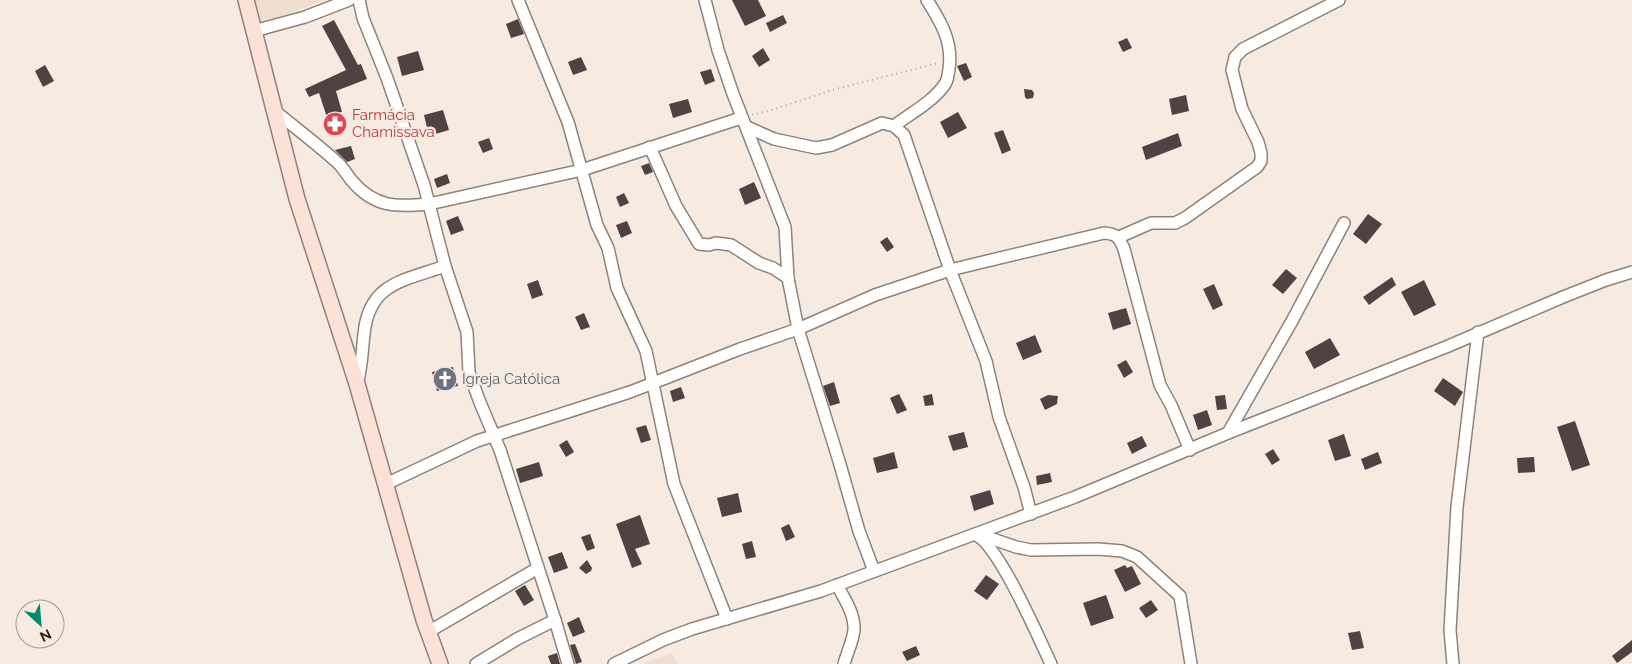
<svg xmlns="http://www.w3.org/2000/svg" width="1632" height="664" font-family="Raleway,sans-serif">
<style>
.built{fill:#efddcf}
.building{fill:#4f4242}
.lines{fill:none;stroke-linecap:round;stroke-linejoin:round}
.street-casing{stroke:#8d837b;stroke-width:14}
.secondary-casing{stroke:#8d837b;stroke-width:18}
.path{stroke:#b1a8a0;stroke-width:2;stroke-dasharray:1 4;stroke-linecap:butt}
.street{stroke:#fff;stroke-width:11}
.secondary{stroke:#fde1d7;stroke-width:15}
.labels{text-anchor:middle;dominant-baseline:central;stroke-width:5;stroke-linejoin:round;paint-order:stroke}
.health-label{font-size:15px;fill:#be3a42;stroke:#f6eae1;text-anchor:start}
.worship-label{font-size:15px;fill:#5b616d;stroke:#f6eae1;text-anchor:start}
</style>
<rect width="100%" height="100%" fill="#f6eae1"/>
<g class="built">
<polygon points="250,0 325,0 257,25"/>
<polygon points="672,653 677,664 643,664"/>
</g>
<g class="building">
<polygon points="732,0 758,0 766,16 745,26"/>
<polygon points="783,15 787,23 770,32 766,23"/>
<polygon points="518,19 524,34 511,38 506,24"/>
<polygon points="334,20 358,65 361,64 367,79 336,91 342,112 336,113 341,130 332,133 319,93 309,97 305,89 346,70 322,26"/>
<polygon points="1127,38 1132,48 1123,52 1118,42"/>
<polygon points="763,48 770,60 759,67 752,56"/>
<polygon points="418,51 424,70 402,76 397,57"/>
<polygon points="581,57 587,70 573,75 568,62"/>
<polygon points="966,63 972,77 964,81 957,66"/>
<polygon points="45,65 54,81 43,87 35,71"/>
<polygon points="711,69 715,81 705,85 700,72"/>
<polygon points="1024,89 1032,90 1034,93 1033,98 1027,99 1025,97"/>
<polygon points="1186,95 1189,111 1172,115 1169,99"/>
<polygon points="688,99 692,112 673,118 669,104"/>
<polygon points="443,110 449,130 429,136 424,115"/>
<polygon points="958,112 967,128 948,138 940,122"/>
<polygon points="1003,130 1011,150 1002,154 994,133"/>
<polygon points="1178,133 1182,146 1146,160 1142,147"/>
<polygon points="489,138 493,149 483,153 478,142"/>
<polygon points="351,146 355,159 347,162 335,150"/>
<polygon points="649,163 653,172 645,175 641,166"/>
<polygon points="447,174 450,183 437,188 434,179"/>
<polygon points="754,182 761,198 745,205 739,189"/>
<polygon points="624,193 629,203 620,207 616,197"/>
<polygon points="1368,214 1382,224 1366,244 1353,234"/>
<polygon points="458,216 464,230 451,235 446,221"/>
<polygon points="627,221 632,233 621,238 616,225"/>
<polygon points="887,237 894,247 887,252 880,242"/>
<polygon points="1286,269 1297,278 1283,294 1272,285"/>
<polygon points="1392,277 1396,285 1369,305 1363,297"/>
<polygon points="538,280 543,295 532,299 527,284"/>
<polygon points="1424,280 1436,305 1414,316 1401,292"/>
<polygon points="1214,284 1223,305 1213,310 1203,289"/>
<polygon points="1126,308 1131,324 1113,330 1108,313"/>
<polygon points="584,313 590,327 581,330 575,317"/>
<polygon points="1035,335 1042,352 1023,360 1016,343"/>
<polygon points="1330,338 1340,355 1314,369 1305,352"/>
<polygon points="1126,360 1133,372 1124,378 1117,365"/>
<polygon points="453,367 458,386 437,391 432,372"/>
<polygon points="1443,378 1463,392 1455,406 1434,391"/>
<polygon points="834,382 840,403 830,406 823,386"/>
<polygon points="681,387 685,398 673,402 670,391"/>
<polygon points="899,394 907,410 897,414 890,398"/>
<polygon points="932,394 934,405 925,406 923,396"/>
<polygon points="1048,395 1058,396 1057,404 1045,410 1040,399"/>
<polygon points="1225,395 1227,409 1217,410 1215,396"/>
<polygon points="1207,410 1212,425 1198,430 1193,415"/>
<polygon points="1575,421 1590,465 1572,471 1557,427"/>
<polygon points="646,425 651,440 641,443 636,428"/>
<polygon points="964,432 968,447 953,451 948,436"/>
<polygon points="1344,434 1351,456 1335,461 1328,440"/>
<polygon points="1142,436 1147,446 1132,454 1127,443"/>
<polygon points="567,440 574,452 566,457 559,445"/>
<polygon points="1273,449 1280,460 1272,465 1265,454"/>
<polygon points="894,452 898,468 877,473 873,458"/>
<polygon points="1378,452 1382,463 1365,470 1361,459"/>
<polygon points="1534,457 1535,472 1518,473 1517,458"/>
<polygon points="539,462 543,476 520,483 516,469"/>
<polygon points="1050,473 1052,482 1037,485 1036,476"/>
<polygon points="990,490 994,504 974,511 970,496"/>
<polygon points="738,493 742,512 722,517 717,498"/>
<polygon points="640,515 650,544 635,549 642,564 632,568 616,524"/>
<polygon points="789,524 795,537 786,541 781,528"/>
<polygon points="590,534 595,548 587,551 581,537"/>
<polygon points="752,541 756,557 746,559 742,544"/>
<polygon points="562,552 568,568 554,573 548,557"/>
<polygon points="587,560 592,568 591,571 586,574 579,568"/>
<polygon points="1125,565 1127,568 1132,566 1141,584 1125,592 1114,570"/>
<polygon points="986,575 999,584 987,600 974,591"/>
<polygon points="525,585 534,600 524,606 515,591"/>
<polygon points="1106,595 1114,618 1091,626 1083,603"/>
<polygon points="1151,600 1158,610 1146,618 1139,608"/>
<polygon points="579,617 585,632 573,637 567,623"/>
<polygon points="1360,631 1364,648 1352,650 1348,633"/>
<polygon points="1632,640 1632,652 1617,663 1612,656"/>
<polygon points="575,644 582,662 576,664 570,645"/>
<polygon points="916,646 920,655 907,661 902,652"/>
<polygon points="557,653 560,664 551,664 548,656"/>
</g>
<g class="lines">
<g class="street-casing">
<g id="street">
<polyline points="359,0 363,18 387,78 424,185 445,266 467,332 469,372 479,400 500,450 555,620 568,664"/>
<polyline points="518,0 568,122 597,225 608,248 617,288 646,351 674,484 727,619"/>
<polyline points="705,0 718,50 733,94 785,227 788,278 798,329 839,461 859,531 874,571"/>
<polyline points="254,31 305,17 349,0"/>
<path d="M276,112c21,17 42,33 62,51 6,6 9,12 14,18 23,27 45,26 77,23l153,-34 159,-52"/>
<path d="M894,126c17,-13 39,-24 51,-42 3,-4 3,-10 4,-15 4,-27 -8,-47 -22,-69"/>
<polyline points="747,127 774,139 816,148 832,145 882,123 894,126 904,135 950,270 986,361 999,417 1024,487 1031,514"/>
<polyline points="650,147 676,206 699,244 709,245 716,243 731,245 759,263 773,268 788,278"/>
<polyline points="1119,237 1151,223 1175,223 1185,218 1257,167 1261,161 1261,153 1258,142 1242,109 1232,70 1235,57 1243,49 1339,0"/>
<path d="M357,384c5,-17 5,-33 7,-50 5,-51 39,-53 81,-68"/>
<polyline points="1228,433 1292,321 1344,223"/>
<path d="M386,484l91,-43 153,-49 110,-43 58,-20 77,-34 75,-25 154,-37c14,1 15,5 20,16l36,136 11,20 19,45"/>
<path d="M978,536c23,15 60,100 73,128"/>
<polyline points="984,540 990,538 1016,547 1031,550 1098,549 1122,551 1137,557 1180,596 1191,664"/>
<path d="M837,585c7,13 18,29 17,45 -1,11 -7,23 -10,34"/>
<polyline points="428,632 538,568"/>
<polyline points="476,664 517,639 555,620"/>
<polyline points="614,664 663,640 692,629 821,591 1075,497 1228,433 1446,347 1563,297 1606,280 1632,272"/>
<polyline points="1453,664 1450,630 1457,507 1478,332"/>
</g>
</g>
<g class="secondary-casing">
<polyline id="secondary" points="246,0 297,199 357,384 424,620 440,664"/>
</g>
<polyline class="path" points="752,115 772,110 832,90 938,63"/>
<use href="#street" class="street"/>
<use href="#secondary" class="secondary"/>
</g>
<defs>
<g id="pharmacy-disc" transform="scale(1.25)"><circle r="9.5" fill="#e0444e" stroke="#f6eae1"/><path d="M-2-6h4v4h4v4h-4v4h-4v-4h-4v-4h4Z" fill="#fff"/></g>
<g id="church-disc" transform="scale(1.25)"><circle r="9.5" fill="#6b7280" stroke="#f6eae1"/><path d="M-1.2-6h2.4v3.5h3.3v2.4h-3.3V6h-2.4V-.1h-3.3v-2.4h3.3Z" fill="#fff"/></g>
</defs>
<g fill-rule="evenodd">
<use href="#pharmacy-disc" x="335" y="124"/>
<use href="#church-disc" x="445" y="379"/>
</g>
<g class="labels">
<g class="health-label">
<text x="352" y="115">Farmácia<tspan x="352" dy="17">Chamissava</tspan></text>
</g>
<g class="worship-label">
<text x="462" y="379">Igreja Católica</text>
</g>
</g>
<g transform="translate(40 624) rotate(154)"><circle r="24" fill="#f6eae1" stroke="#a39a93"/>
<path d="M0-4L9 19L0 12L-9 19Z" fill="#02886d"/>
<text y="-8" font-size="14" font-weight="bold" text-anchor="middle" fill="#26221e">N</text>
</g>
</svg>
